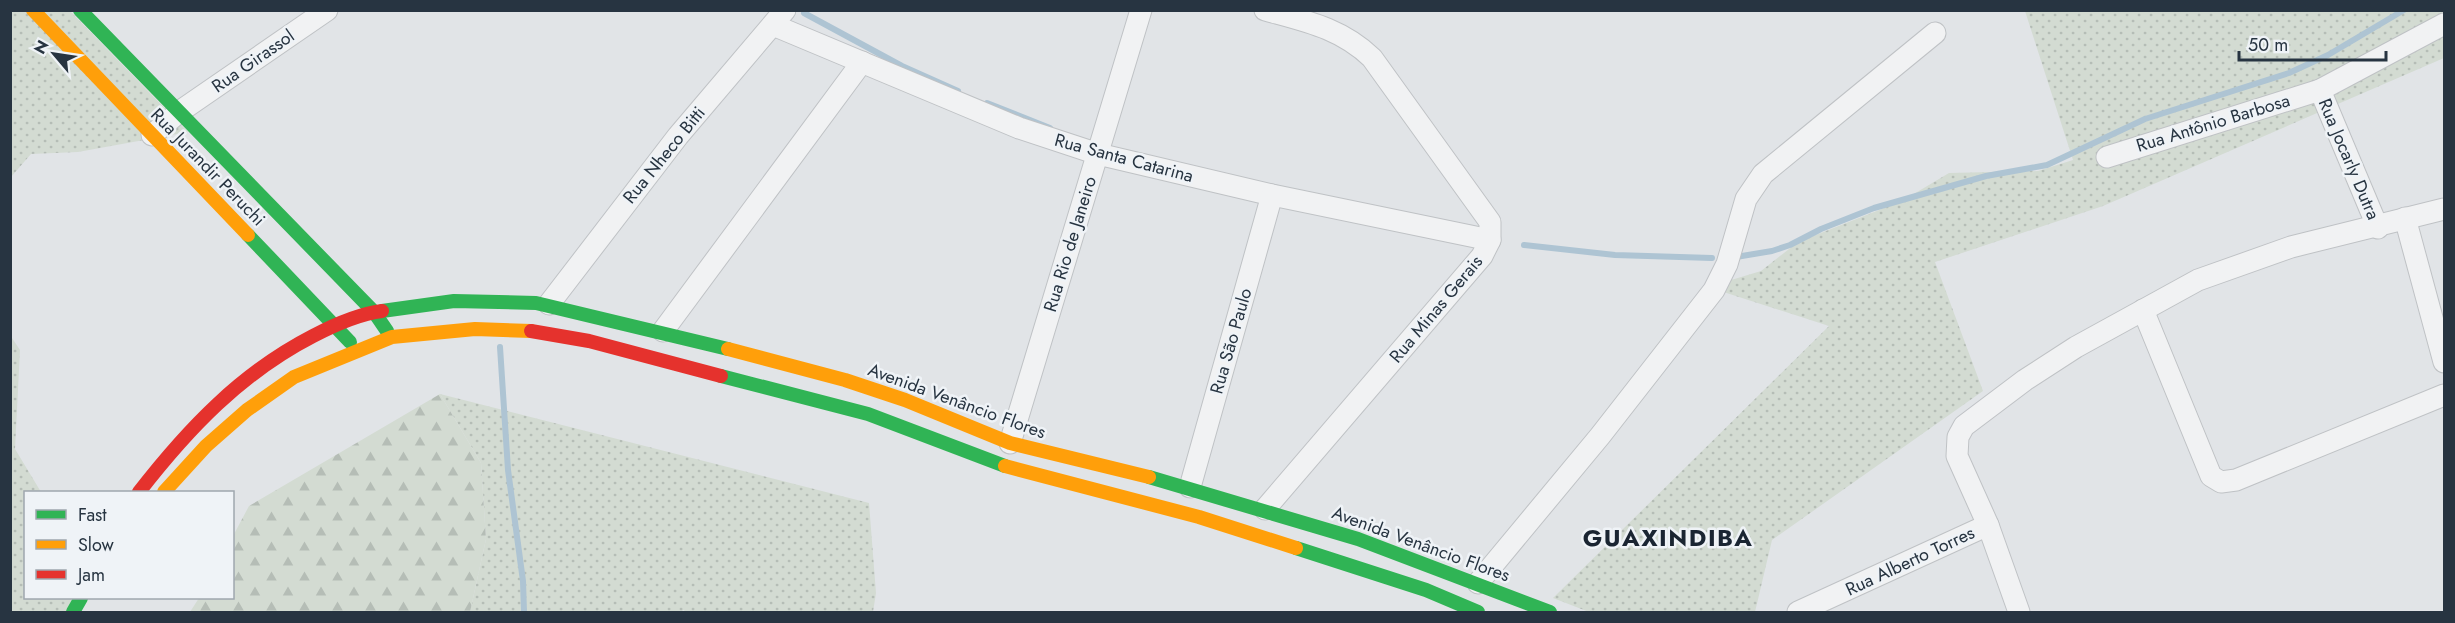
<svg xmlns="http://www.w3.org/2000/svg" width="2455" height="623" font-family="Jost,sans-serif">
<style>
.grass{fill:url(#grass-dots)}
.forest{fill:url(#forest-firs)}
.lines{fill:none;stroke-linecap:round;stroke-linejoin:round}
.stream{stroke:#aec4d3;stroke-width:6}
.street-casing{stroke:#bfc2c5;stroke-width:23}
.street{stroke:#f1f2f3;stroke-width:21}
.fast{stroke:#30b455;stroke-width:14}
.slow{stroke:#ff9f0a;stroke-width:14}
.jam{stroke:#e5322d;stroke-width:14}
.labels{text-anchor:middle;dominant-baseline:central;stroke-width:5;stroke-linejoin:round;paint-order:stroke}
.street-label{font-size:18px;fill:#273441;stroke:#eff3f7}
.district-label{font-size:24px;font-weight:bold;letter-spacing:1.5px;fill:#1a2532;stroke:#eff3f7}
</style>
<defs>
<pattern id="grass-dots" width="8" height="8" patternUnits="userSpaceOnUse" patternTransform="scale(1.5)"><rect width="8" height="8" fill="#d3dbd2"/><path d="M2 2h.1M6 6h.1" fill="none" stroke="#b5bdb6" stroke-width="1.8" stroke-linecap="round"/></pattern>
<pattern id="forest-firs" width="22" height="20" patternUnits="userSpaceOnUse" patternTransform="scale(1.5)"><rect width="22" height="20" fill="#d3dbd2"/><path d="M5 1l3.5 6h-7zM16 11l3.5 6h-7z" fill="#b5bdb6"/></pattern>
</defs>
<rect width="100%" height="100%" fill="#e1e4e7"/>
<g class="grass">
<polygon points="11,11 70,11 188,132 78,152 31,154 11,177"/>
<polygon points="2025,11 2444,11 2444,58 2103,206 1935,262 1983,391 1772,540 1755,612 1589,612 1553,598 1829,326 1708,287 1761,271 1798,242 1902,201 1949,173 2038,171 2073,160"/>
<polygon points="10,335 20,350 15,449 41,492 26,492 26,598 79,598 72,612 11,612"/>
<polygon points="440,394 869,503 876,593 873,612 687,612 683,610 682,612 470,612 486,539 481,463"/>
</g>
<polygon class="forest" points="440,394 481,463 486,539 470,612 190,612 199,598 232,598 233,536 249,506"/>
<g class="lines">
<g class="stream">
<polyline points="804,13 902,66 958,91"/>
<polyline points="987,103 1050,128"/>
<polyline points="1524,245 1615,255 1712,258"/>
<polyline points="1736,257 1772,251 1790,245 1821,229 1874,208 1986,176 2047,165 2145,119 2289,73 2328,55 2404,10"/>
<polyline points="500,347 508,470 523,581 524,612"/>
</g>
<g class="street-casing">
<g id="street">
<path d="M1265,10c40,11 76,18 107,48l118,164v18l-8,16 -217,253"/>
<polyline points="773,25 1019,128 1098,154 1272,195 1490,240"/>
<polyline points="2320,90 2378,228"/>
<polyline points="152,135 179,112 327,10"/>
<polyline points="2107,157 2320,90 2444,24"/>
<polyline points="2405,218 2444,362"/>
<polyline points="549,304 678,136 785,10"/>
<polyline points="2143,310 2211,476 2221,482 2236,480 2444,395"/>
<polyline points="663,331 862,62"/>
<polyline points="1010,443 1141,10"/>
<polyline points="1190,487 1272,195"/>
<polyline points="1478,583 1600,436 1714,290 1727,264 1746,199 1763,174 1935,33"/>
<polyline points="1798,612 1988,525"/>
<polyline points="2019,612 1988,525 1957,456 1958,437 1964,426 2025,380 2076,347 2198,280 2291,247 2444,209"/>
</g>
</g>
<use href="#street" class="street"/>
<g class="fast">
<polyline points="80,10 374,312 387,331"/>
<polyline points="248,235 350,342"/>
<polyline points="382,311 454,301 536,303 728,349"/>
<polyline points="721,376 868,414 1005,466"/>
<polyline points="1149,477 1358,539 1550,612"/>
<polyline points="1296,548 1426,590 1478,612"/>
<polyline points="73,612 81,598"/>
</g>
<g class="slow">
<polyline points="33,10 248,235"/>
<polyline points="728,349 845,380 905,400 1010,443 1149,477"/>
<polyline points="1005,466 1199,517 1296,548"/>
<polyline points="164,492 206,446 247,410 294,377 392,337 475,329 531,331"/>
</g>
<g class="jam">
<polyline points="531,331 589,341 721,376"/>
<path d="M139,492c49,-63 102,-119 174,-156 21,-11 45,-22 69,-25"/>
</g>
</g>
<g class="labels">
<g class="street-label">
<text transform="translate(253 61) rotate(-35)">Rua Girassol</text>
<text transform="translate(2213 123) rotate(-17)">Rua Antônio Barbosa</text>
<text transform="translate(664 155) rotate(-51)">Rua Nheco Bitti</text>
<text transform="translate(1124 158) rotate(15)">Rua Santa Catarina</text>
<text transform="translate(2349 159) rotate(67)">Rua Jocarly Dutra</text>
<text transform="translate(208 167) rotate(46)">Rua Jurandir Peruchi</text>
<text transform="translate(1070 244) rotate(-73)">Rua Rio de Janeiro</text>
<text transform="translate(1436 309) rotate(-50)">Rua Minas Gerais</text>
<text transform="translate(1231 341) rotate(-74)">Rua São Paulo</text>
<text transform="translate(957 401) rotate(20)">Avenida Venâncio Flores</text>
<text transform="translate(1421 544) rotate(20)">Avenida Venâncio Flores</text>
<text transform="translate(1910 561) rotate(-25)">Rua Alberto Torres</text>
</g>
<g class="district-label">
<text x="1668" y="537">GUAXINDIBA</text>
</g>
</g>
<rect width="2455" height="623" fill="none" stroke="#273441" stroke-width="24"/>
<rect x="24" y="491" width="210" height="108" fill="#eff3f7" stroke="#9fa7ae" stroke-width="1.5"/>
<rect x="36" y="510" width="30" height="9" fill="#30b455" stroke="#9fa7ae" stroke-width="1.5"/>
<text x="78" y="521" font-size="18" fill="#273441">Fast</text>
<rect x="36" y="540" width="30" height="9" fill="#ff9f0a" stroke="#9fa7ae" stroke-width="1.5"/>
<text x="78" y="551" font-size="18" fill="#273441">Slow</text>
<rect x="36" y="570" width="30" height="9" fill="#e5322d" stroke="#9fa7ae" stroke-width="1.5"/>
<text x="78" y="581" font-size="18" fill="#273441">Jam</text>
<g transform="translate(54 54) rotate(299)" stroke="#eff3f7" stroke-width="4.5" paint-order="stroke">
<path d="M0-4.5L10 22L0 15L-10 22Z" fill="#273441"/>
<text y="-9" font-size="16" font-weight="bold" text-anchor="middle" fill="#273441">N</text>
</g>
<path d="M2239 51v9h147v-9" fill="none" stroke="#273441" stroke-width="3"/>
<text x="2248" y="51" font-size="18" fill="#273441" stroke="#eff3f7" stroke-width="4.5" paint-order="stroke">50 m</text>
</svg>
